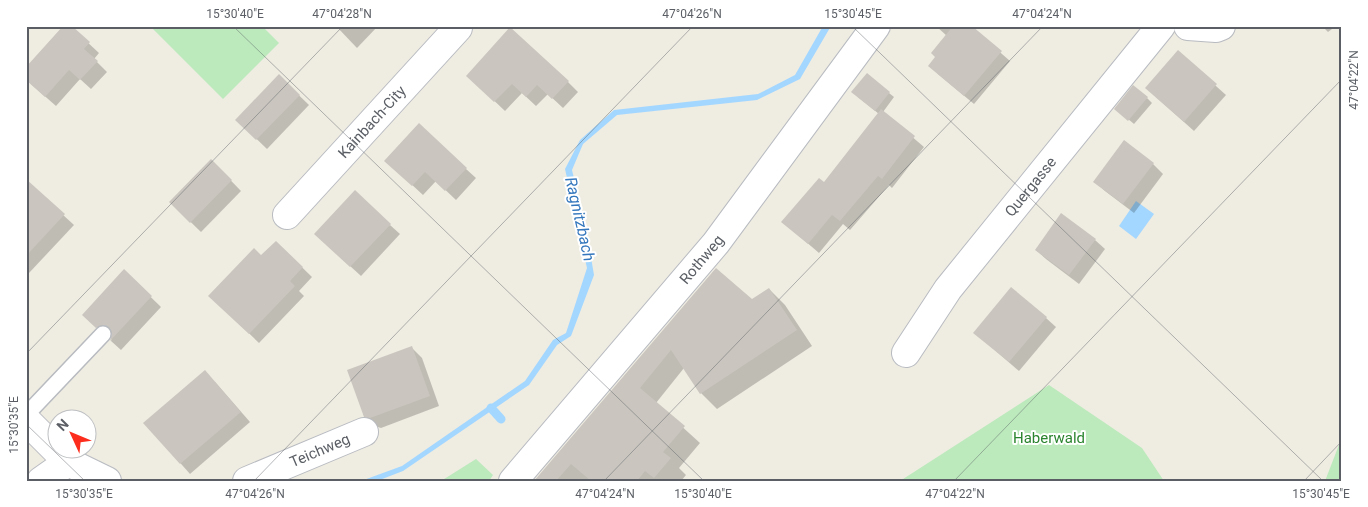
<svg xmlns="http://www.w3.org/2000/svg" width="1368" height="507" font-family="Roboto,sans-serif">
<style>
.green{fill:#bceabc}
.water{fill:#a3d7ff}
.shadow{fill:#0003}
.lines{fill:none;stroke-linecap:round;stroke-linejoin:round}
.stream{stroke:#a3d7ff;stroke-width:9}
.building{fill:#cac6bf}
.lane-casing{stroke:#b8bbc0;stroke-width:18}
.street-casing{stroke:#b8bbc0;stroke-width:30}
.lane{stroke:#fff;stroke-width:15}
.street{stroke:#fff;stroke-width:28}
.ticks{fill:none;stroke:#5b5f65;stroke-width:1;stroke-opacity:0.45}
.labels{text-anchor:middle;dominant-baseline:central;stroke-width:4;stroke-linejoin:round;paint-order:stroke}
.street-label{font-size:15px;fill:#5b5f65;stroke:#fff}
.park-label{font-size:15px;fill:#2b842f;stroke:#fff}
.water-label{font-size:16px;font-style:italic;fill:#3477bd;stroke:#fff}
.neatline{fill:none;stroke:#5b5f65;stroke-width:2}
.ticks-label{font-size:12px;text-anchor:middle;fill:#5b5f65}
</style>
<rect width="100%" height="100%" fill="#efece2"/>
<g class="green">
<polygon points="150,26 262,26 279,43 223,99"/>
<polygon points="1049,385 1142,448 1164,481 900,481"/>
<polygon points="1342,437 1342,481 1325,481"/>
<polygon points="476,459 493,475 489,481 441,481"/>
</g>
<g class="water">
<polygon points="823,26 831,26 800,79 757,100 617,115 583,144 572,170 586,228 594,275 571,336 557,345 529,385 403,471 377,481 361,481 402,466 525,381 553,340 566,333 587,268 565,169 580,140 614,110 758,94 795,75"/>
<polygon points="1136,201 1154,214 1136,239 1119,226"/>
</g>
<g class="shadow">
<polygon points="70,26 99,53 94,59 107,72 91,89 80,79 56,106 31,84"/>
<polygon points="336,26 378,26 357,48"/>
<polygon points="936,26 970,26 1010,61 974,104 938,74 936,57 947,36"/>
<polygon points="1322,26 1336,26 1328,32"/>
<polygon points="1178,52 1226,95 1194,131 1156,97"/>
<polygon points="279,76 309,105 267,149 237,120"/>
<polygon points="468,76 568,82 578,92 563,108 548,94 536,106 522,93 505,111"/>
<polygon points="889,93 894,97 883,112 924,147 892,188 889,185 850,230 843,224 819,253 783,222 824,184 879,114 858,97"/>
<polygon points="1147,98 1152,103 1134,124 1121,113"/>
<polygon points="211,160 241,191 201,232 170,202"/>
<polygon points="1153,164 1163,174 1134,213 1105,191 1095,182"/>
<polygon points="466,169 476,178 456,200 436,181 423,195 396,170"/>
<polygon points="26,181 74,225 29,273 26,270"/>
<polygon points="390,225 400,234 361,276 326,244"/>
<polygon points="1095,240 1105,249 1079,284 1046,259 1036,250"/>
<polygon points="276,242 312,277 299,291 304,296 259,343 210,296 261,257"/>
<polygon points="716,269 752,301 769,289 785,305 812,346 717,409 701,393 684,368 656,403 700,443 679,468 686,475 681,481 535,481"/>
<polygon points="124,271 161,307 121,350 111,341 113,333 107,337 84,315"/>
<polygon points="1046,318 1056,327 1019,371 975,333"/>
<polygon points="412,348 422,358 439,406 381,428 375,426 365,416"/>
<polygon points="215,382 250,422 190,474 145,423"/>
</g>
<g class="lines">
<polyline class="stream" points="491,408 501,419"/>
</g>
<g class="building">
<polygon points="63,26 72,26 90,42 84,49 98,61 80,80 69,70 45,97 26,80 26,67"/>
<polygon points="953,26 972,26 1002,51 964,96 928,66 935,57 931,53"/>
<polygon points="510,27 569,81 552,99 537,85 526,97 512,84 494,102 466,76"/>
<polygon points="1178,50 1217,84 1184,122 1145,88"/>
<polygon points="867,73 890,92 875,111 851,92"/>
<polygon points="279,74 300,95 256,140 235,120"/>
<polygon points="1133,85 1148,97 1128,121 1114,109"/>
<polygon points="881,109 915,136 882,179 878,176 840,221 832,215 808,244 781,222 819,178 824,182"/>
<polygon points="419,123 467,168 445,191 425,172 412,186 384,161"/>
<polygon points="1124,140 1154,163 1123,204 1093,182"/>
<polygon points="211,159 232,180 190,223 169,202"/>
<polygon points="26,179 65,214 26,256"/>
<polygon points="355,190 391,224 350,267 314,234"/>
<polygon points="1061,213 1096,239 1069,275 1035,250"/>
<polygon points="276,241 303,267 290,281 295,286 249,334 208,296 254,248 261,255"/>
<polygon points="716,268 752,299 769,288 797,330 700,394 671,350 640,388 685,426 663,452 671,458 654,478 645,471 637,481 591,481 571,464 556,481 534,481"/>
<polygon points="124,269 152,296 110,341 112,332 109,327 101,325 96,328 82,315"/>
<polygon points="1011,287 1047,317 1009,362 973,333"/>
<polygon points="412,346 430,396 370,418 364,417 347,370"/>
<polygon points="205,370 241,412 180,464 143,423"/>
</g>
<g class="lines">
<g class="lane-casing">
<polyline id="lane" points="26,415 103,334"/>
</g>
<g class="street-casing">
<g id="street">
<polyline points="1188,26 1216,28 1221,26"/>
<path id="s1" d="M287,215l171,-187 -3,-2"/>
<path id="s2" d="M906,353l42,-64 213,-263"/>
<polyline points="26,420 68,462 41,481"/>
<polyline points="68,462 107,481"/>
<path id="s3" d="M247,481l117,-49"/>
<path id="s4" d="M513,481l203,-238 160,-217"/>
</g>
</g>
<use href="#lane" class="lane"/>
<use href="#street" class="street"/>
</g>
<path class="ticks" d="M233,26l471,455M852,26l471,455M26,354l317,-328M26,424l59,57M254,481l439,-455M604,481l439,-455M954,481l388,-402M1304,481l38,-40"/>
<g class="labels">
<g class="street-label">
<text stroke="none"><textPath href="#s1" startOffset="126">Kainbach-City</textPath></text>
<text stroke="none"><textPath href="#s2" startOffset="208">Quergasse</textPath></text>
<text stroke="none"><textPath href="#s4" startOffset="291">Rothweg</textPath></text>
<text stroke="none"><textPath href="#s3" startOffset="79">Teichweg</textPath></text>
</g>
<g class="park-label">
<text x="1049" y="438">Haberwald</text>
</g>
<g class="water-label">
<text transform="translate(580 219) rotate(77)">Ragnitzbach</text>
</g>
</g>
<rect width="1368" height="507" fill="none" stroke="#ffffff" stroke-width="55"/>
<g transform="translate(72 434) rotate(314)"><circle r="24" fill="#ffffff" stroke="#bdbfc1"/>
<path d="M0-4L9 19L0 12L-9 19Z" fill="#fc2d1c"/>
<text y="-8" font-size="14" font-weight="bold" text-anchor="middle" fill="#5b5f65">N</text>
</g>
<rect x="28" y="28" width="1312" height="452" class="neatline"/>
<g class="ticks-label">
<text x="235" y="18">15°30'40"E</text>
<text x="342" y="18">47°04'28"N</text>
<text x="692" y="18">47°04'26"N</text>
<text x="853" y="18">15°30'45"E</text>
<text x="1042" y="18">47°04'24"N</text>
<text transform="translate(1354 80) rotate(-90)" y="4">47°04'22"N</text>
<text transform="translate(14 425) rotate(-90)" y="4">15°30'35"E</text>
<text x="84" y="498">15°30'35"E</text>
<text x="255" y="498">47°04'26"N</text>
<text x="605" y="498">47°04'24"N</text>
<text x="703" y="498">15°30'40"E</text>
<text x="955" y="498">47°04'22"N</text>
<text x="1321" y="498">15°30'45"E</text>
</g>
</svg>
